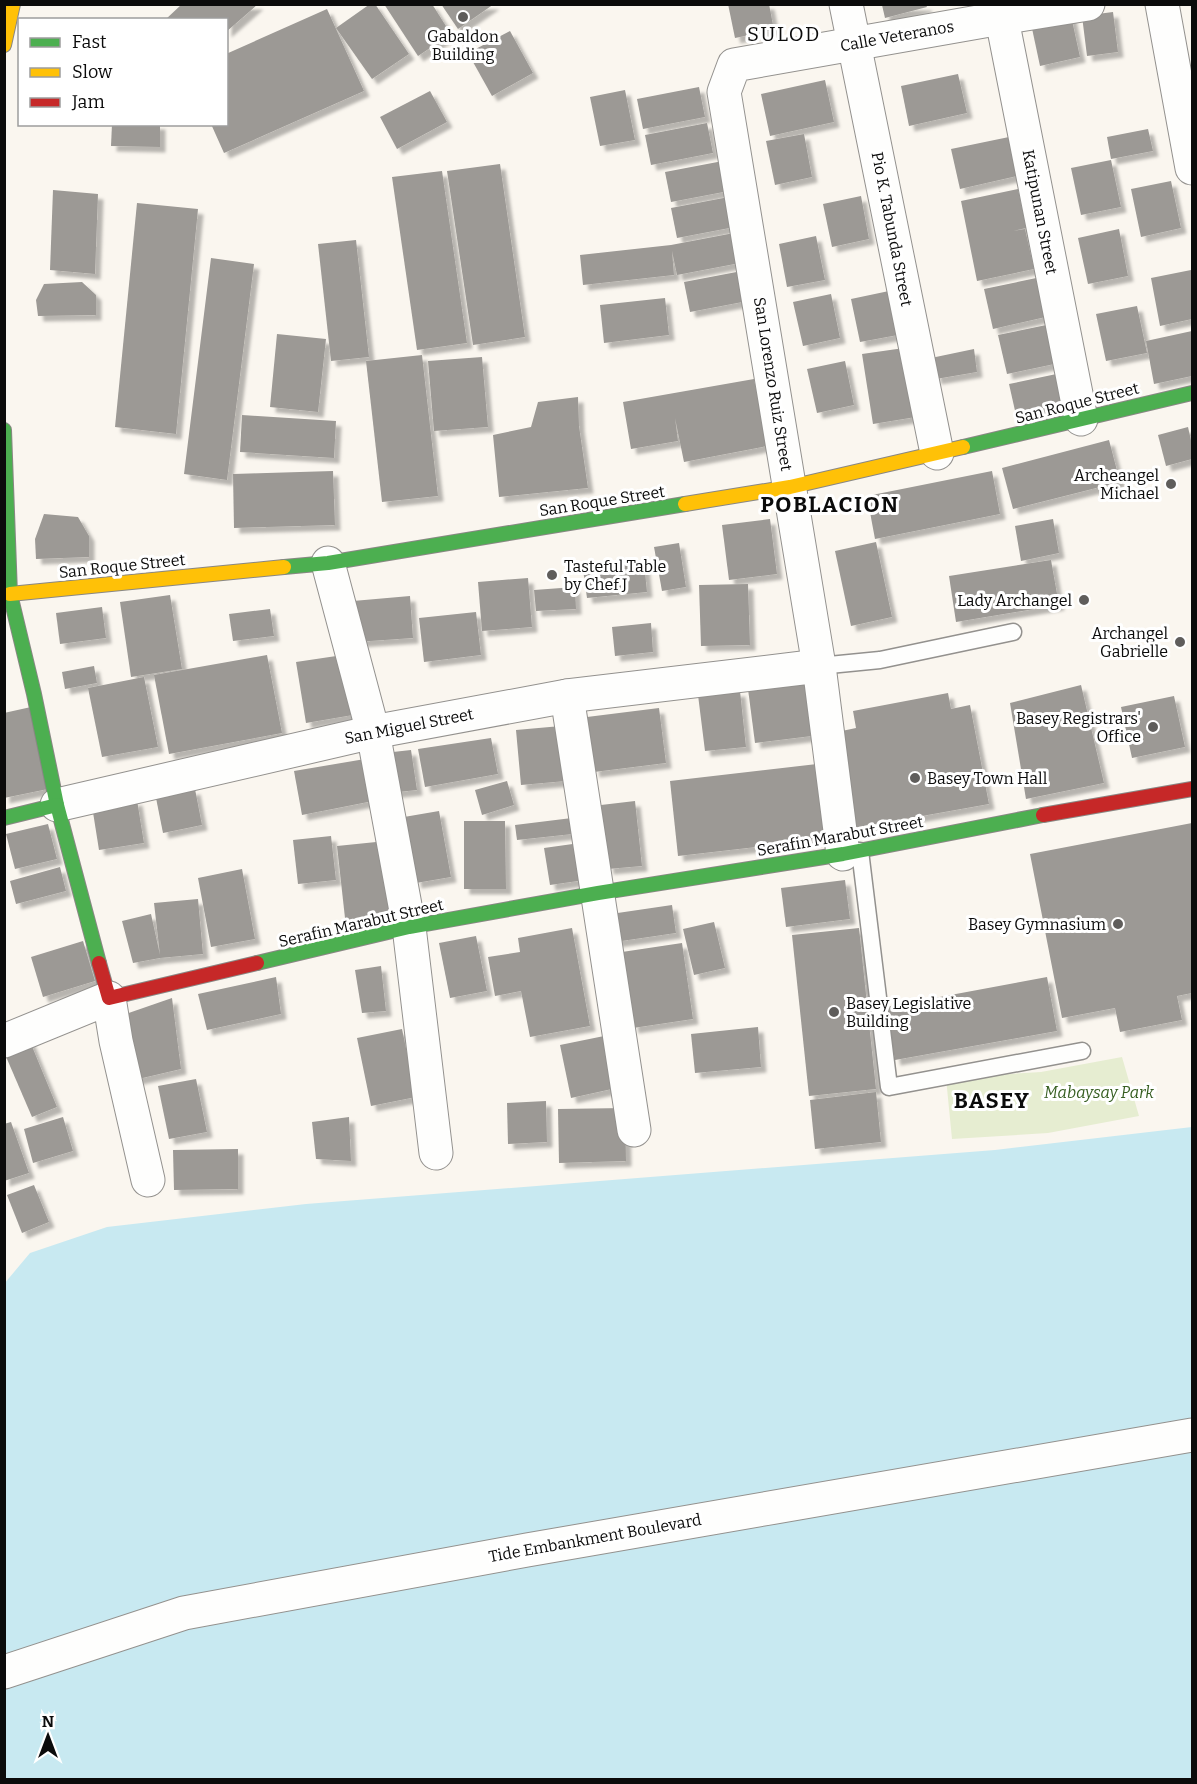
<svg xmlns="http://www.w3.org/2000/svg" width="1197" height="1784" font-family="Bitter,serif">
<style>
.green{fill:#e6edd1}
.water{fill:#c8e9f1}
.building{fill:#9c9995;filter:url(#shadow)}
.lines{fill:none;stroke-linecap:round;stroke-linejoin:round}
.lane-casing{stroke:#93918e;stroke-width:19}
.street-casing{stroke:#93918e;stroke-width:35}
.fast-casing{stroke:#898784;stroke-width:16}
.slow-casing{stroke:#898784;stroke-width:16}
.jam-casing{stroke:#898784;stroke-width:16}
.lane{stroke:#fefefd;stroke-width:16}
.street{stroke:#fefefd;stroke-width:33}
.fast{stroke:#4caf50;stroke-width:14}
.slow{stroke:#ffc107;stroke-width:14}
.jam{stroke:#c62828;stroke-width:14}
.poi-dot{fill:#5f5d5b;stroke:#fff;stroke-width:2}
.labels{text-anchor:middle;dominant-baseline:central;stroke-width:6;stroke-linejoin:round;paint-order:stroke}
.poi-label{font-size:16px;fill:#0b0b0b;stroke:#fff;text-anchor:end}
.street-label{font-size:16px;fill:#0b0b0b;stroke:#fff}
.park-label{font-size:16px;font-style:italic;fill:#365e21;stroke:#fff}
.quarter-label{font-size:20px;letter-spacing:1.5px;fill:#0b0b0b;stroke:#fff}
.district-label{font-size:22px;font-weight:bold;letter-spacing:1.5px;fill:#0b0b0b;stroke:#fff}
</style>
<defs>
<filter id="shadow"><feDropShadow dx="5.5" dy="5.5" stdDeviation="1.5" flood-color="#0004"/></filter>
</defs>
<rect width="100%" height="100%" fill="#faf6ef"/>
<polygon class="green" points="1122,1057 1139,1116 1048,1133 952,1139 946,1078 1041,1072"/>
<polygon class="water" points="1192,1127 1192,1779 5,1780 4,1284 30,1253 107,1227 306,1204 995,1150"/>
<g class="building">
<polygon points="182,4 258,4 226,32 226,20 165,20"/>
<polygon points="370,4 375,4 409,54 372,79 336,28"/>
<polygon points="384,4 432,4 451,34 418,56"/>
<polygon points="441,4 494,4 458,29"/>
<polygon points="728,4 769,4 774,30 735,38"/>
<polygon points="882,5 926,5 927,7 885,18"/>
<polygon points="327,9 364,91 224,153 211,124 226,124 226,54"/>
<polygon points="1070,11 1080,57 1040,66 1030,19"/>
<polygon points="1113,12 1118,52 1087,56 1082,16"/>
<polygon points="510,31 533,73 492,96 468,53"/>
<polygon points="958,74 967,113 909,126 901,86"/>
<polygon points="825,80 834,122 770,136 761,94"/>
<polygon points="699,87 705,117 643,129 637,99"/>
<polygon points="625,90 635,140 600,146 590,97"/>
<polygon points="430,91 447,122 397,149 380,117"/>
<polygon points="707,123 713,153 651,165 645,135"/>
<polygon points="112,124 160,124 160,147 111,146"/>
<polygon points="1148,129 1153,151 1111,159 1107,137"/>
<polygon points="804,134 812,177 775,185 766,141"/>
<polygon points="1009,137 1017,176 960,189 951,149"/>
<polygon points="728,160 734,190 671,202 665,172"/>
<polygon points="1111,160 1121,207 1081,215 1071,168"/>
<polygon points="500,164 525,337 473,345 447,171"/>
<polygon points="442,171 467,343 417,350 392,177"/>
<polygon points="1171,181 1181,228 1141,237 1131,189"/>
<polygon points="1018,189 1026,228 1013,231 1025,229 1034,269 977,281 961,201"/>
<polygon points="53,190 98,194 95,274 50,270"/>
<polygon points="734,196 740,226 677,238 671,208"/>
<polygon points="861,196 869,239 832,247 823,204"/>
<polygon points="137,203 198,209 176,434 115,427"/>
<polygon points="1119,229 1128,276 1088,284 1078,238"/>
<polygon points="734,233 740,263 677,275 672,251 674,275 583,285 580,255 671,245"/>
<polygon points="816,236 825,280 787,287 779,244"/>
<polygon points="356,240 369,357 331,361 318,244"/>
<polygon points="211,258 254,264 227,480 184,474"/>
<polygon points="747,270 753,300 690,312 684,282"/>
<polygon points="1191,270 1192,319 1160,326 1151,278"/>
<polygon points="1041,277 1050,316 993,329 984,289"/>
<polygon points="82,282 96,295 96,315 38,316 36,300 44,284"/>
<polygon points="889,291 898,335 860,342 851,299"/>
<polygon points="831,294 840,338 803,346 793,302"/>
<polygon points="665,298 669,335 604,343 600,305"/>
<polygon points="1137,306 1147,353 1106,361 1096,314"/>
<polygon points="1056,323 1064,362 1007,374 998,335"/>
<polygon points="1192,331 1192,376 1154,384 1146,341"/>
<polygon points="277,334 326,339 318,412 270,407"/>
<polygon points="911,347 922,416 873,424 862,354"/>
<polygon points="974,349 977,372 936,379 931,358"/>
<polygon points="422,355 438,496 382,502 366,361"/>
<polygon points="482,357 488,427 434,431 428,361"/>
<polygon points="845,361 854,405 817,413 807,369"/>
<polygon points="1066,372 1075,412 1018,424 1009,384"/>
<polygon points="754,379 767,446 684,462 675,418 678,441 631,449 623,402"/>
<polygon points="578,397 579,426 588,488 499,497 493,435 531,427 538,402"/>
<polygon points="242,415 336,421 334,458 240,452"/>
<polygon points="1188,427 1192,445 1192,459 1166,466 1158,435"/>
<polygon points="1109,440 1120,482 1013,509 1002,468"/>
<polygon points="333,471 335,525 234,528 233,474"/>
<polygon points="992,471 1000,514 875,539 867,496"/>
<polygon points="44,514 78,517 89,536 89,557 36,559 35,539"/>
<polygon points="770,519 777,574 729,580 722,525"/>
<polygon points="1053,519 1059,553 1021,561 1015,526"/>
<polygon points="876,542 892,617 851,626 835,551"/>
<polygon points="679,543 686,587 662,591 654,547"/>
<polygon points="1051,560 1059,605 956,622 949,576"/>
<polygon points="644,562 647,592 587,598 583,569"/>
<polygon points="528,578 532,627 482,631 478,582"/>
<polygon points="748,584 750,645 701,646 699,585"/>
<polygon points="575,587 576,609 536,611 534,590"/>
<polygon points="170,595 182,669 131,677 120,602"/>
<polygon points="410,596 413,638 356,642 353,601"/>
<polygon points="102,607 106,638 60,644 56,613"/>
<polygon points="270,609 274,636 233,641 229,614"/>
<polygon points="476,612 481,655 424,662 419,618"/>
<polygon points="651,623 653,652 615,656 612,627"/>
<polygon points="267,655 282,733 169,754 154,675"/>
<polygon points="343,655 353,715 306,723 296,662"/>
<polygon points="94,666 97,683 65,689 62,672"/>
<polygon points="144,677 158,747 102,757 88,688"/>
<polygon points="813,680 820,735 755,743 748,689"/>
<polygon points="1081,685 1104,783 1026,799 1010,703"/>
<polygon points="740,691 746,747 705,751 698,695"/>
<polygon points="948,693 951,709 970,705 989,804 855,828 837,732 856,728 853,711"/>
<polygon points="1174,696 1185,747 1132,758 1121,707"/>
<polygon points="31,707 48,789 4,798 4,713"/>
<polygon points="659,708 666,763 594,772 587,717"/>
<polygon points="561,726 566,781 521,785 516,730"/>
<polygon points="491,738 498,774 425,787 418,749"/>
<polygon points="411,750 417,790 389,793 384,753"/>
<polygon points="365,759 373,801 302,815 294,771"/>
<polygon points="817,764 826,839 678,856 670,781"/>
<polygon points="507,781 514,805 482,815 475,790"/>
<polygon points="195,789 202,825 163,833 156,798"/>
<polygon points="137,800 144,843 99,850 92,806"/>
<polygon points="635,801 642,866 608,869 601,805"/>
<polygon points="439,811 451,877 416,883 404,817"/>
<polygon points="580,817 582,833 517,840 515,825"/>
<polygon points="464,821 505,821 506,889 464,889"/>
<polygon points="1192,823 1192,993 1177,996 1182,1020 1120,1032 1115,1008 1062,1018 1030,854"/>
<polygon points="48,824 57,859 15,869 6,834"/>
<polygon points="331,836 336,880 298,884 293,840"/>
<polygon points="386,841 394,922 346,927 337,846"/>
<polygon points="587,842 592,879 550,885 544,848"/>
<polygon points="60,867 66,891 16,904 10,881"/>
<polygon points="242,869 255,939 211,947 198,878"/>
<polygon points="845,880 850,919 786,927 781,888"/>
<polygon points="198,899 203,954 160,958 133,963 122,921 151,914 160,955 154,903"/>
<polygon points="672,905 676,933 608,943 604,915"/>
<polygon points="714,922 725,968 694,975 683,929"/>
<polygon points="572,928 590,1026 530,1037 521,991 495,996 488,957 520,952 518,938"/>
<polygon points="859,928 876,1089 809,1096 792,935"/>
<polygon points="476,936 487,991 450,998 439,943"/>
<polygon points="83,941 95,981 43,997 31,957"/>
<polygon points="682,943 693,1019 633,1028 622,952"/>
<polygon points="381,966 386,1011 362,1013 355,970"/>
<polygon points="276,977 281,1014 207,1030 198,994"/>
<polygon points="1047,977 1057,1031 895,1060 886,1007"/>
<polygon points="172,998 181,1069 134,1080 120,1016"/>
<polygon points="758,1027 761,1067 695,1073 691,1034"/>
<polygon points="402,1029 416,1097 371,1106 357,1038"/>
<polygon points="609,1035 621,1087 571,1098 560,1045"/>
<polygon points="29,1039 57,1107 32,1117 4,1052"/>
<polygon points="196,1079 207,1132 169,1139 158,1086"/>
<polygon points="876,1092 881,1142 815,1149 810,1100"/>
<polygon points="546,1101 547,1142 508,1144 507,1103"/>
<polygon points="625,1108 626,1161 559,1163 558,1109"/>
<polygon points="63,1117 73,1151 33,1163 24,1129"/>
<polygon points="349,1117 351,1161 316,1159 312,1122"/>
<polygon points="11,1122 29,1173 4,1181 4,1124"/>
<polygon points="238,1149 238,1189 174,1190 173,1150"/>
<polygon points="34,1185 49,1222 22,1233 7,1195"/>
</g>
<g class="lines">
<g class="lane-casing">
<g id="lane">
<polyline points="819,666 880,660 1013,632"/>
<polyline points="860,851 889,1087 1082,1051"/>
</g>
</g>
<g class="street-casing">
<g id="street">
<polyline points="846,4 937,453"/>
<polyline points="999,4 1081,419"/>
<polyline points="1162,4 1192,168"/>
<polyline points="328,563 373,732 409,927 436,1153"/>
<polyline points="567,696 634,1130"/>
<polyline points="57,805 373,732 567,696 819,666"/>
<polyline points="843,854 819,666 724,92 734,65 1001,18 1088,4"/>
<polyline points="4,1041 109,998 116,1041 148,1180"/>
<polyline points="4,1672 184,1613 527,1550 1192,1435"/>
</g>
</g>
<g class="fast-casing">
<g id="fast">
<polyline points="4,430 10,594 34,694 57,805 99,963"/>
<polyline points="963,447 1192,393"/>
<polyline points="284,567 328,563 685,504"/>
<polyline points="4,818 57,805"/>
<polyline points="257,963 409,927 598,893 843,854 1043,815"/>
</g>
</g>
<g class="slow-casing">
<g id="slow">
<polyline points="4,45 13,4"/>
<polyline points="685,504 790,487 963,447"/>
<polyline points="10,594 284,567"/>
</g>
</g>
<g class="jam-casing">
<g id="jam">
<polyline points="1043,815 1192,789"/>
<polyline points="99,963 109,998 257,963"/>
</g>
</g>
<use href="#lane" class="lane"/>
<use href="#street" class="street"/>
<use href="#fast" class="fast"/>
<use href="#slow" class="slow"/>
<use href="#jam" class="jam"/>
</g>
<g class="poi-dot">
<circle cx="463" cy="17" r="6"/>
<circle cx="1171" cy="484" r="6"/>
<circle cx="552" cy="575" r="6"/>
<circle cx="1084" cy="600" r="6"/>
<circle cx="1180" cy="642" r="6"/>
<circle cx="1153" cy="727" r="6"/>
<circle cx="915" cy="778" r="6"/>
<circle cx="1118" cy="924" r="6"/>
<circle cx="834" cy="1012" r="6"/>
</g>
<g class="labels">
<g class="poi-label">
<text x="463" y="36" text-anchor="middle">Gabaldon<tspan x="463" dy="18">Building</tspan></text>
<text x="1159" y="475">Archeangel<tspan x="1159" dy="18">Michael</tspan></text>
<text x="564" y="566" text-anchor="start">Tasteful Table<tspan x="564" dy="18">by Chef J</tspan></text>
<text x="1072" y="600">Lady Archangel</text>
<text x="1168" y="633">Archangel<tspan x="1168" dy="18">Gabrielle</tspan></text>
<text x="1141" y="718">Basey Registrars'<tspan x="1141" dy="18">Office</tspan></text>
<text x="927" y="778" text-anchor="start">Basey Town Hall</text>
<text x="1106" y="924">Basey Gymnasium</text>
<text x="846" y="1003" text-anchor="start">Basey Legislative<tspan x="846" dy="18">Building</tspan></text>
</g>
<g class="street-label">
<text transform="translate(897 36) rotate(-10)">Calle Veteranos</text>
<text transform="translate(1040 212) rotate(79)">Katipunan Street</text>
<text transform="translate(892 229) rotate(79)">Pio K. Tabunda Street</text>
<text transform="translate(773 384) rotate(81)">San Lorenzo Ruiz Street</text>
<text transform="translate(1077 403) rotate(-14)">San Roque Street</text>
<text transform="translate(602 501) rotate(-9)">San Roque Street</text>
<text transform="translate(122 566) rotate(-6)">San Roque Street</text>
<text transform="translate(409 726) rotate(-11)">San Miguel Street</text>
<text transform="translate(840 836) rotate(-10)">Serafin Marabut Street</text>
<text transform="translate(361 923) rotate(-13)">Serafin Marabut Street</text>
<text transform="translate(595 1538) rotate(-10)">Tide Embankment Boulevard</text>
</g>
<g class="park-label">
<text x="1099" y="1092">Mabaysay Park</text>
</g>
<g class="quarter-label">
<text x="784" y="34">SULOD</text>
</g>
<g class="district-label">
<text x="830" y="504">POBLACION</text>
<text x="992" y="1100">BASEY</text>
</g>
</g>
<rect width="1197" height="1784" fill="none" stroke="#0b0b0b" stroke-width="12"/>
<rect x="18" y="18" width="210" height="108" fill="#ffffff" stroke="#9d9d9d" stroke-width="1.5"/>
<rect x="30" y="38" width="30" height="9" fill="#4caf50" stroke="#9d9d9d" stroke-width="1.5"/>
<text x="72" y="48" font-size="18" fill="#0b0b0b">Fast</text>
<rect x="30" y="68" width="30" height="9" fill="#ffc107" stroke="#9d9d9d" stroke-width="1.5"/>
<text x="72" y="78" font-size="18" fill="#0b0b0b">Slow</text>
<rect x="30" y="98" width="30" height="9" fill="#c62828" stroke="#9d9d9d" stroke-width="1.5"/>
<text x="72" y="108" font-size="18" fill="#0b0b0b">Jam</text>
<g transform="translate(48 1736)" stroke="#ffffff" stroke-width="4.5" paint-order="stroke">
<path d="M0-4.5L10 22L0 15L-10 22Z" fill="#0b0b0b"/>
<text y="-9" font-size="16" font-weight="bold" text-anchor="middle" fill="#0b0b0b">N</text>
</g>
</svg>
